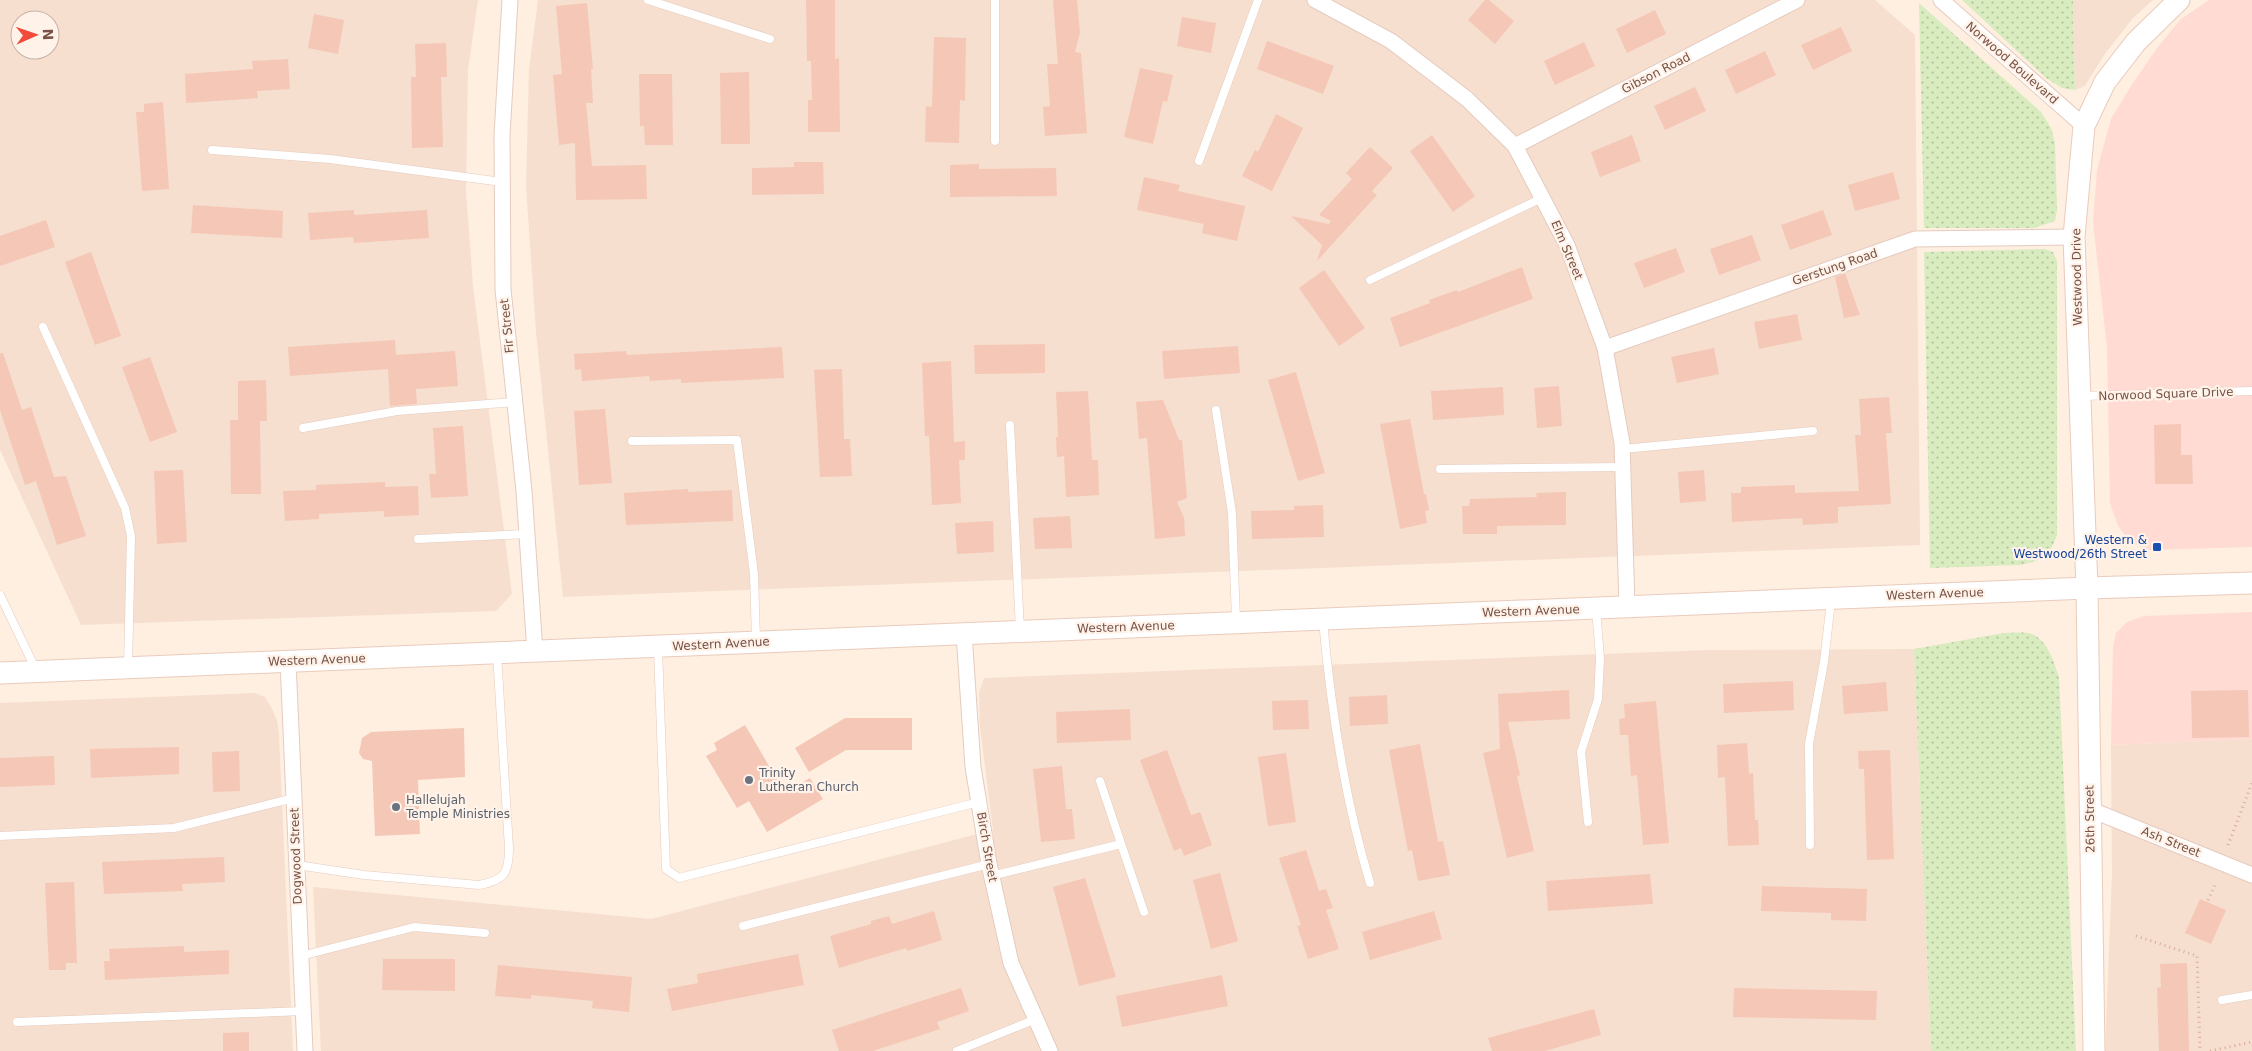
<svg xmlns="http://www.w3.org/2000/svg" width="2252" height="1051" font-family="'DejaVu Sans',sans-serif">
<style>
.residential{fill:#f6dfcf;fill-rule:evenodd}
.commercial{fill:#ffdbd4}
.grass{fill:url(#grass-dots)}
.building{fill:#f5c7b7}
.lines{fill:none;stroke-linecap:round;stroke-linejoin:round}
.lane-casing{stroke:#e5cbbf;stroke-width:9}
.street-casing{stroke:#e5cbbf;stroke-width:17}
.secondary-casing{stroke:#eacbbc;stroke-width:23}
.path{stroke:#daaa9a;stroke-width:3;stroke-dasharray:1 4;stroke-linecap:butt}
.lane{stroke:#fff;stroke-width:8}
.street{stroke:#fff;stroke-width:15}
.secondary{stroke:#fff;stroke-width:21}
.transit-dot{fill:#1a4fb4;stroke:#fff3e9;stroke-width:2}
.worship-dot{fill:#6b7280;stroke:#fff3e9;stroke-width:2}
.labels{text-anchor:middle;dominant-baseline:central;stroke-width:4.5;stroke-linejoin:round;paint-order:stroke}
.street-label{font-size:12px;fill:#775146;stroke:#fff3e9}
.transit-label{font-size:12px;fill:#164399;stroke:#fff3e9;text-anchor:end}
.worship-label{font-size:12px;fill:#5b616d;stroke:#fff3e9;text-anchor:start}
</style>
<defs>
<pattern id="grass-dots" width="8" height="8" patternUnits="userSpaceOnUse" patternTransform="scale(1.25)"><rect width="8" height="8" fill="#d8ecbf"/><path d="M2 2h.1M6 6h.1" fill="none" stroke="#b4c29d" stroke-width="1.8" stroke-linecap="round"/></pattern>
</defs>
<rect width="100%" height="100%" fill="#feefe1"/>
<g class="residential">
<path d="M0,0h478l-10,70 -2,121 7,95 39,308 -16,17 -415,14 -81,-175zM20,20h30v30h-30z"/>
<polygon points="538,0 1875,0 1915,35 1920,545 563,597 536,332 526,186 529,69"/>
<polygon points="2073,0 2153,0 2133,18 2104,55 2085,86 2075,90"/>
<polygon points="1914,649 1931,1051 321,1051 313,887 651,919 993,830 980,727 979,693 984,678 1708,650"/>
<polygon points="255,693 265,697 271,707 277,720 279,735 293,1051 0,1051 0,703"/>
<polygon points="2252,739 2252,1051 2105,1051 2112,874 2111,745"/>
</g>
<g class="commercial">
<polygon points="2209,0 2252,0 2252,547 2146,550 2130,541 2118,526 2110,503 2107,348 2093,223 2097,170 2111,119 2131,86 2157,48 2181,19"/>
<polygon points="2252,612 2252,739 2111,745 2113,647 2116,633 2127,622 2144,616"/>
</g>
<g class="grass">
<polygon points="1962,0 2073,0 2075,90 2062,88 2046,78"/>
<polygon points="1919,3 2041,112 2051,128 2055,143 2057,210 2055,221 2034,228 1924,228"/>
<path d="M2045,249l8,3 4,9v274c-8,22 -14,25 -37,30l-90,3 -6,-316z"/>
<path d="M2004,633c8,0 16,-1 24,0 18,3 26,29 31,44l17,374h-145l-17,-402z"/>
</g>
<g class="building">
<polygon points="806,0 835,0 835,59 839,58 840,132 808,132 808,100 812,100 811,61 807,61"/>
<polygon points="1053,0 1077,0 1080,32 1075,52 1081,53 1087,133 1045,136 1043,107 1050,106 1047,64 1058,64"/>
<polygon points="1485,0 1489,0 1514,21 1495,44 1468,20"/>
<polygon points="587,3 593,69 591,69 593,103 586,103 592,166 646,165 647,199 576,200 575,143 559,145 553,75 562,74 556,6"/>
<polygon points="1655,10 1666,34 1627,53 1616,29"/>
<polygon points="314,14 344,20 338,54 308,48"/>
<polygon points="1182,17 1216,23 1211,53 1177,46"/>
<polygon points="1841,27 1852,51 1813,70 1801,45"/>
<polygon points="934,37 966,38 965,101 960,100 959,143 925,142 926,106 932,107"/>
<polygon points="1267,41 1334,66 1323,94 1257,69"/>
<polygon points="1584,42 1595,66 1555,85 1544,61"/>
<polygon points="446,43 447,77 441,77 443,147 412,148 411,77 416,77 415,44"/>
<polygon points="1765,51 1776,75 1736,94 1725,70"/>
<polygon points="288,59 290,89 257,91 258,98 186,103 185,74 253,69 252,61"/>
<polygon points="1140,68 1173,75 1167,102 1163,101 1153,144 1124,137"/>
<polygon points="749,72 750,144 721,144 720,73"/>
<polygon points="639,74 672,74 673,145 645,145 644,126 640,126"/>
<polygon points="1695,87 1706,111 1665,130 1654,106"/>
<polygon points="163,102 169,189 142,191 136,112 144,112 144,104"/>
<polygon points="1276,114 1303,128 1272,191 1242,176 1255,150 1258,152"/>
<polygon points="1432,135 1475,196 1453,212 1410,151"/>
<polygon points="1632,135 1641,161 1600,177 1591,152"/>
<polygon points="1370,147 1393,168 1372,191 1377,195 1317,261 1322,245 1291,216 1329,224 1331,221 1319,215 1352,179 1346,173"/>
<polygon points="794,162 823,162 824,194 752,195 752,168 794,167"/>
<polygon points="979,164 979,169 1056,168 1057,196 950,197 950,165"/>
<polygon points="1893,172 1900,199 1855,211 1848,185"/>
<polygon points="1144,177 1180,185 1178,191 1245,206 1237,241 1202,233 1204,224 1137,210"/>
<polygon points="193,205 283,211 282,238 191,233"/>
<polygon points="354,210 354,215 427,210 429,238 354,243 353,237 310,240 308,213"/>
<polygon points="1823,210 1832,235 1790,250 1781,225"/>
<polygon points="46,220 55,247 0,266 0,236"/>
<polygon points="1752,235 1761,260 1719,275 1710,249"/>
<polygon points="1676,248 1685,272 1644,288 1634,263"/>
<polygon points="91,252 121,336 95,345 65,262"/>
<polygon points="1522,267 1533,299 1400,347 1390,318 1430,303 1429,300 1457,290 1458,292"/>
<polygon points="1324,270 1365,328 1339,346 1299,288"/>
<polygon points="1845,273 1860,315 1844,318 1835,277"/>
<polygon points="1797,314 1802,340 1759,349 1754,322"/>
<polygon points="395,340 396,355 455,351 458,386 416,389 417,404 390,406 388,369 290,376 288,347"/>
<polygon points="1045,344 1045,373 975,374 974,345"/>
<polygon points="1238,346 1240,373 1164,379 1162,351"/>
<polygon points="782,347 784,378 681,383 681,379 650,381 649,376 582,381 581,369 575,370 574,354 626,351 627,355"/>
<polygon points="1714,348 1719,374 1677,383 1671,357"/>
<polygon points="0,353 3,353 22,410 31,407 54,477 66,476 86,536 57,545 36,481 25,485 0,410"/>
<polygon points="150,357 177,432 150,442 122,367"/>
<polygon points="951,361 954,442 965,441 965,460 959,460 961,503 932,505 929,436 925,436 922,363"/>
<polygon points="842,369 844,439 850,439 852,476 820,477 814,370"/>
<polygon points="1296,372 1325,473 1298,481 1268,380"/>
<polygon points="266,380 267,421 260,421 261,494 231,494 230,420 238,420 238,381"/>
<polygon points="1559,386 1562,426 1537,428 1534,388"/>
<polygon points="1503,387 1504,415 1433,420 1431,391"/>
<polygon points="1088,391 1092,460 1098,460 1099,495 1066,497 1064,456 1057,457 1056,437 1058,437 1056,392"/>
<polygon points="1889,397 1892,433 1886,433 1891,504 1838,507 1838,523 1803,525 1802,518 1732,522 1731,493 1741,493 1741,487 1795,485 1795,493 1859,491 1855,435 1861,435 1859,399"/>
<polygon points="1163,400 1179,440 1182,440 1187,498 1177,502 1184,518 1185,536 1155,539 1147,438 1139,439 1136,402"/>
<polygon points="605,409 612,483 579,485 574,411"/>
<polygon points="1410,419 1424,494 1426,494 1429,510 1425,511 1427,523 1400,529 1380,424"/>
<polygon points="2181,424 2181,455 2192,455 2193,484 2155,484 2154,425"/>
<polygon points="463,426 468,496 431,498 429,474 436,474 433,428"/>
<polygon points="183,470 187,542 157,544 154,471"/>
<polygon points="1704,470 1706,501 1680,503 1678,472"/>
<polygon points="385,482 385,487 418,486 419,515 384,517 384,511 319,514 319,519 285,521 283,491 316,490 316,485"/>
<polygon points="688,489 688,492 732,490 733,521 626,525 624,493"/>
<polygon points="1566,492 1566,525 1497,526 1497,534 1463,534 1462,506 1469,506 1470,499 1537,497 1536,493"/>
<polygon points="1323,505 1324,537 1252,539 1251,511 1294,510 1294,506"/>
<polygon points="1070,516 1072,548 1035,549 1033,518"/>
<polygon points="993,521 994,552 957,554 955,523"/>
<polygon points="1793,681 1794,710 1724,713 1723,684"/>
<polygon points="1886,682 1888,711 1844,714 1842,686"/>
<polygon points="1569,690 1570,719 1508,722 1520,775 1517,776 1534,851 1507,858 1483,753 1500,749 1498,694"/>
<polygon points="2248,690 2249,737 2192,738 2191,691"/>
<polygon points="1387,695 1388,724 1350,726 1349,697"/>
<polygon points="1308,700 1309,729 1273,730 1272,701"/>
<polygon points="1656,701 1669,843 1643,845 1637,775 1631,776 1628,735 1620,735 1619,719 1625,718 1624,704"/>
<polygon points="1130,709 1131,740 1057,743 1056,712"/>
<polygon points="845,718 912,718 912,750 846,750 809,772 795,748"/>
<polygon points="745,725 785,793 810,778 823,799 767,832 749,801 737,808 706,756 717,750 714,743"/>
<polygon points="464,728 465,777 418,780 420,834 375,836 372,761 363,759 359,753 362,738 371,732"/>
<polygon points="1747,743 1749,774 1753,773 1755,820 1758,820 1759,845 1728,846 1725,777 1718,778 1717,745"/>
<polygon points="1420,744 1438,842 1443,841 1450,875 1418,881 1412,850 1408,851 1389,750"/>
<polygon points="179,747 179,774 91,778 90,749"/>
<polygon points="1167,750 1191,815 1200,812 1212,845 1184,856 1181,848 1174,851 1140,760"/>
<polygon points="1890,750 1894,859 1867,860 1864,769 1859,769 1858,751"/>
<polygon points="239,751 240,791 213,792 212,752"/>
<polygon points="1286,753 1296,822 1268,826 1258,757"/>
<polygon points="54,756 55,785 0,787 0,758"/>
<polygon points="1062,766 1066,809 1072,809 1075,839 1041,842 1033,769"/>
<polygon points="1306,850 1319,891 1326,889 1333,908 1326,910 1339,949 1308,959 1297,926 1301,925 1279,858"/>
<polygon points="224,857 225,882 182,884 183,891 104,894 102,862"/>
<polygon points="1220,873 1238,941 1211,949 1193,880"/>
<polygon points="1650,874 1653,904 1548,911 1546,881"/>
<polygon points="1085,878 1116,977 1079,986 1053,887"/>
<polygon points="74,882 77,963 66,963 66,970 49,970 45,883"/>
<polygon points="1762,886 1867,889 1866,921 1831,920 1831,913 1761,911"/>
<polygon points="2200,899 2226,910 2211,944 2185,933"/>
<polygon points="934,911 942,940 907,951 906,948 839,968 830,936 871,924 871,921 889,916 892,924"/>
<polygon points="1434,911 1442,939 1370,960 1362,932"/>
<polygon points="184,946 184,952 229,950 229,974 105,980 104,961 110,961 109,949"/>
<polygon points="798,954 804,985 672,1011 667,989 698,983 697,974"/>
<polygon points="383,959 455,959 455,991 382,990"/>
<polygon points="2187,963 2189,1051 2159,1051 2157,988 2161,987 2160,964"/>
<polygon points="498,965 632,977 629,1012 592,1008 593,1001 531,995 531,999 495,996"/>
<polygon points="1222,975 1228,1006 1122,1027 1116,996"/>
<polygon points="961,988 969,1011 937,1022 940,1029 873,1051 839,1051 832,1030"/>
<polygon points="1734,988 1877,991 1876,1020 1733,1017"/>
<polygon points="1594,1009 1601,1035 1545,1051 1492,1051 1488,1038"/>
<polygon points="249,1032 249,1051 223,1051 223,1033"/>
</g>
<g class="lines">
<g class="lane-casing">
<g id="lane">
<polyline points="648,0 770,39"/>
<polyline points="995,141 995,0"/>
<polyline points="212,150 330,159 502,182"/>
<polyline points="1199,161 1258,0"/>
<polyline points="1370,280 1542,198"/>
<polyline points="43,327 125,508 131,536 128,666"/>
<polyline points="2082,396 2252,391"/>
<polyline points="1216,410 1232,513 1236,620"/>
<polyline points="1010,425 1020,631"/>
<polyline points="303,428 397,411 515,402"/>
<polyline points="632,441 737,440 754,574 756,640"/>
<polyline points="1623,449 1813,431"/>
<polyline points="1440,469 1623,467"/>
<polyline points="418,539 527,534"/>
<polyline points="0,595 36,670"/>
<path d="M1323,621c8,89 21,176 47,262"/>
<polyline points="658,649 666,869 679,878 979,802"/>
<polyline points="1100,781 1144,912"/>
<polyline points="1588,822 1581,752 1598,699 1600,658 1596,609"/>
<polyline points="0,836 174,828 294,798"/>
<polyline points="1810,845 1809,744 1824,662 1831,601"/>
<path d="M297,865l67,10 115,10c26,-5 30,-12 30,-37l-12,-194"/>
<polyline points="991,876 1121,844"/>
<polyline points="743,926 989,864"/>
<polyline points="301,956 414,927 485,933"/>
<polyline points="2222,1000 2252,995"/>
<polyline points="17,1022 303,1011"/>
<polyline points="957,1051 1036,1019"/>
</g>
</g>
<g class="street-casing">
<g id="street">
<polyline points="510,0 502,135 503,289 524,491 535,652"/>
<polyline points="1315,0 1391,41 1467,99 1515,146 1567,245 1605,348 1622,443 1627,607"/>
<polyline points="1941,0 2084,126"/>
<polyline points="1515,146 1797,0"/>
<polyline points="1605,348 1915,239 2074,237"/>
<polyline points="964,633 973,767 989,864 1011,963 1050,1051"/>
<polyline points="288,661 305,1051"/>
<polyline points="2089,809 2252,875"/>
</g>
</g>
<g class="secondary-casing">
<g id="secondary">
<polyline points="0,673 2087,588 2252,583"/>
<polyline points="2094,1051 2087,588 2074,237 2084,126 2105,82 2136,42 2179,0"/>
</g>
</g>
<g class="path">
<polyline points="2228,845 2252,783"/>
<polyline points="2208,900 2216,883"/>
<polyline points="2136,936 2197,956 2200,1051"/>
<polyline points="2210,1051 2252,1042"/>
</g>
<use href="#lane" class="lane"/>
<use href="#street" class="street"/>
<use href="#secondary" class="secondary"/>
</g>
<rect class="transit-dot" x="2152" y="542" width="10" height="10" rx="2.5"/>
<g class="worship-dot">
<circle cx="749" cy="780" r="5"/>
<circle cx="396" cy="807" r="5"/>
</g>
<g class="labels">
<g class="street-label">
<text transform="translate(2012 63) rotate(41)">Norwood Boulevard</text>
<text transform="translate(1656 73) rotate(-27)">Gibson Road</text>
<text transform="translate(1567 250) rotate(67)">Elm Street</text>
<text transform="translate(1835 267) rotate(-19)">Gerstung Road</text>
<text transform="translate(2077 277) rotate(-91)">Westwood Drive</text>
<text transform="translate(507 326) rotate(-96)">Fir Street</text>
<text transform="translate(2166 394) rotate(-2)">Norwood Square Drive</text>
<text transform="translate(1935 594) rotate(-2)">Western Avenue</text>
<text transform="translate(1531 611) rotate(-2)">Western Avenue</text>
<text transform="translate(1126 627) rotate(-2)">Western Avenue</text>
<text transform="translate(721 644) rotate(-3)">Western Avenue</text>
<text transform="translate(317 660) rotate(-2)">Western Avenue</text>
<text transform="translate(2090 819) rotate(-91)">26th Street</text>
<text transform="translate(2171 842) rotate(22)">Ash Street</text>
<text transform="translate(987 847) rotate(80)">Birch Street</text>
<text transform="translate(296 856) rotate(-92)">Dogwood Street</text>
</g>
<g class="transit-label">
<text x="2147" y="540">Western &amp;<tspan x="2147" dy="14">Westwood/26th Street</tspan></text>
</g>
<g class="worship-label">
<text x="759" y="773">Trinity<tspan x="759" dy="14">Lutheran Church</tspan></text>
<text x="406" y="800">Hallelujah<tspan x="406" dy="14">Temple Ministries</tspan></text>
</g>
</g>
<g transform="translate(35 35) rotate(88)"><circle r="24" fill="#fff3e9" stroke="#c9b2a8"/>
<path d="M0-4L9 19L0 12L-9 19Z" fill="#f24b3c"/>
<text y="-8" font-size="14" font-weight="bold" text-anchor="middle" fill="#775146">N</text>
</g>
</svg>
